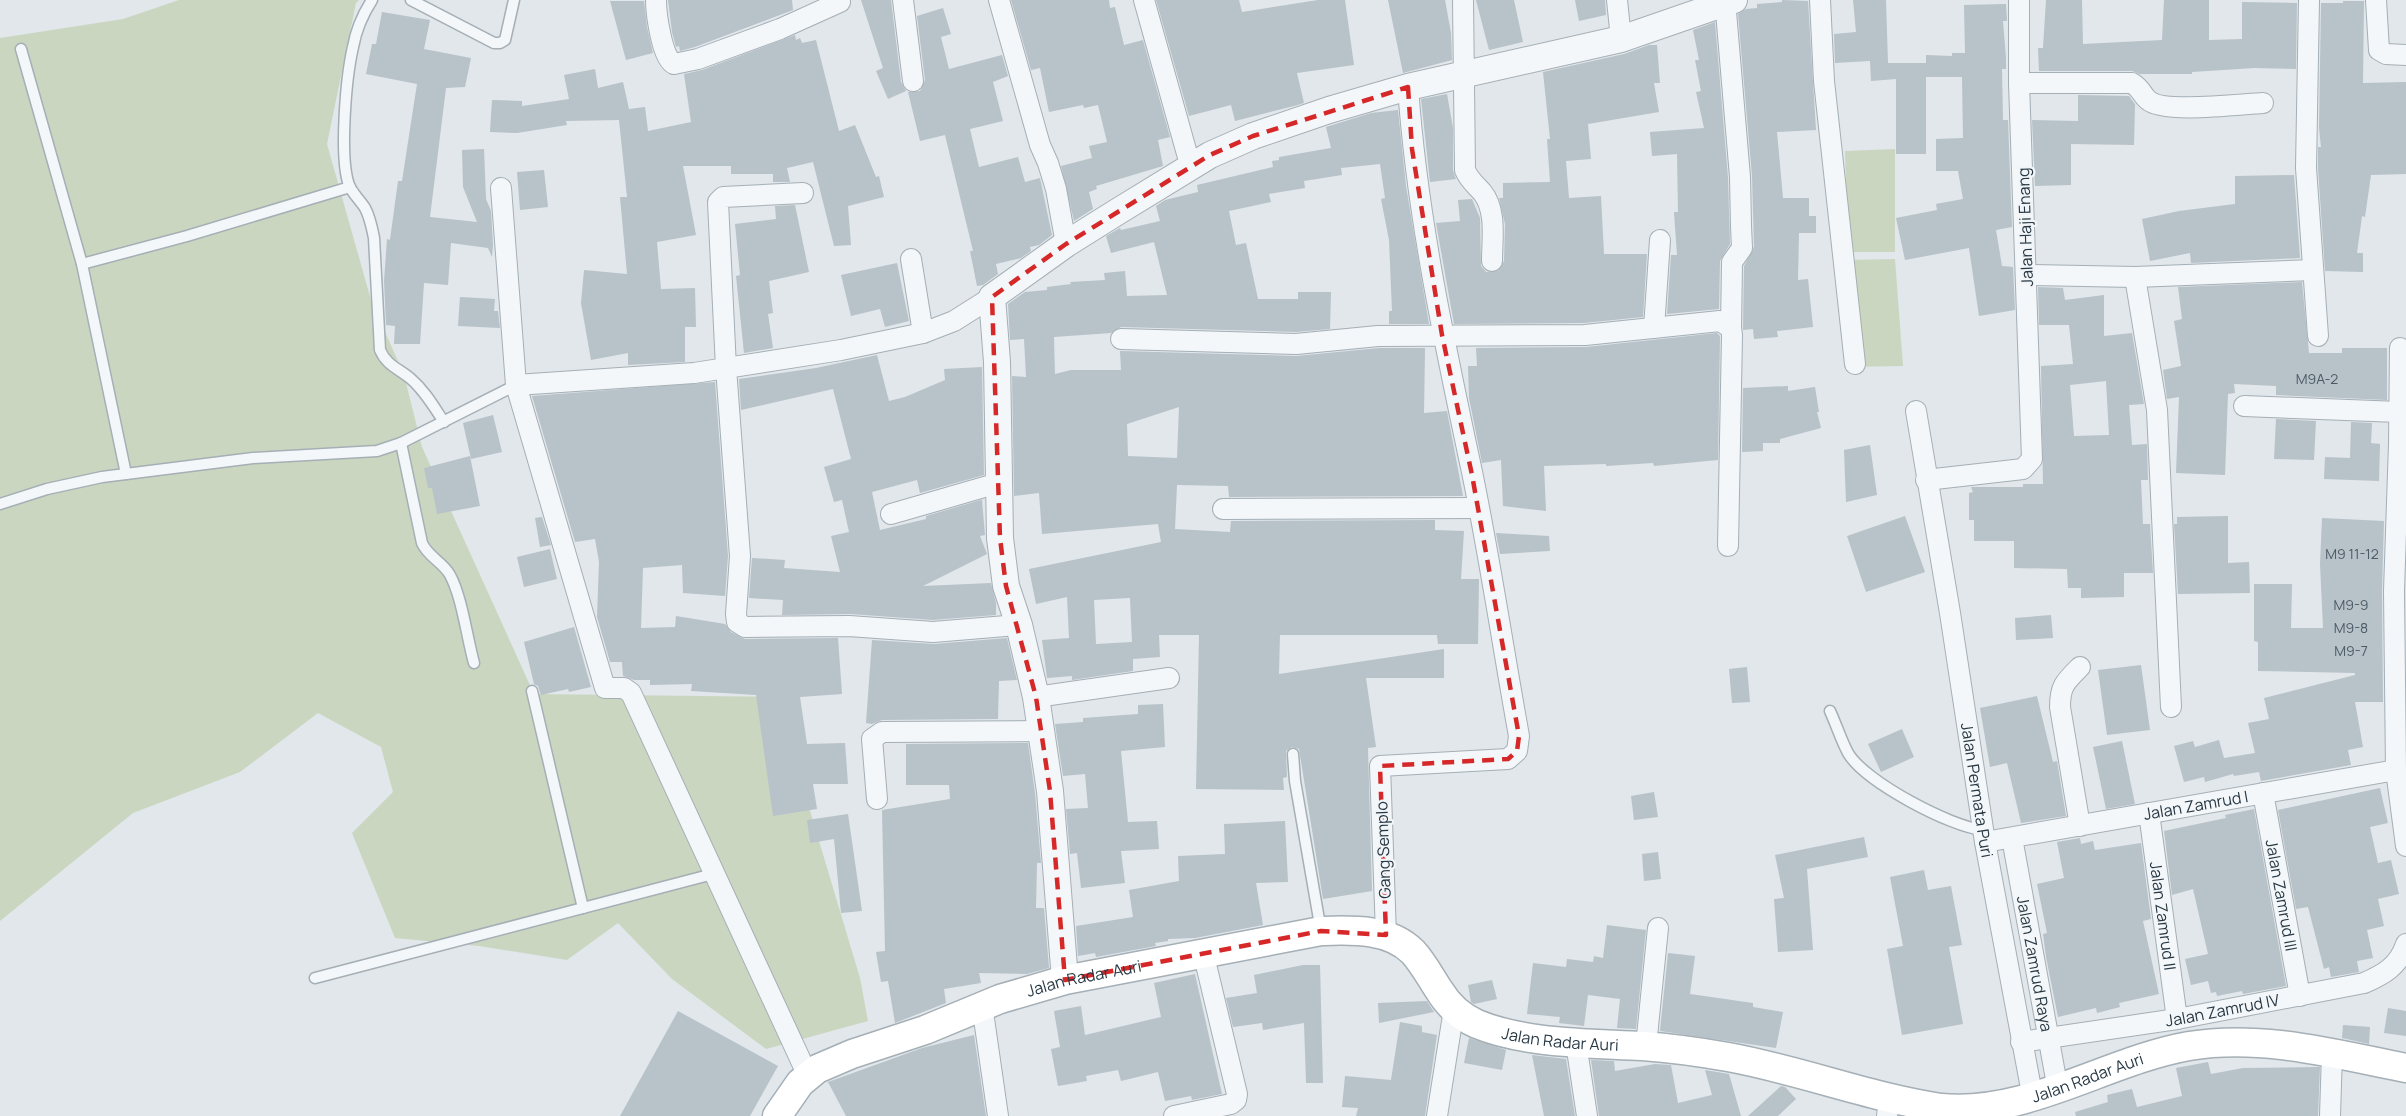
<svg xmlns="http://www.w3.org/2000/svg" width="2406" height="1116" font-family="Manrope,sans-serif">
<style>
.green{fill:#cbd6c1}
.building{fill:#b8c2c9;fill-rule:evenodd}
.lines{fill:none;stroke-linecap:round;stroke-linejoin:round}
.service-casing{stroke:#a5afb6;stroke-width:13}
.minor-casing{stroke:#a5afb6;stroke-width:22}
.tertiary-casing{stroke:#a5afb6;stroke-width:28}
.secondary-casing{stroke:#a5afb6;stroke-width:31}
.service{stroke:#f4f7f9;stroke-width:10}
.minor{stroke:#f4f7f9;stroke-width:20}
.tertiary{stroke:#f4f7f9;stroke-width:26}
.secondary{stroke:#fff;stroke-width:28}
.marked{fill:none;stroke:#d62828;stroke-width:4.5;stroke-dasharray:12 8;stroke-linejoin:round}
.labels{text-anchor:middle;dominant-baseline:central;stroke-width:4.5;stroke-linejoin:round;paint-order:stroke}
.number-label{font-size:14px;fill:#4b5a65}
.street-label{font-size:16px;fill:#273844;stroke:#f1f5f8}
</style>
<rect width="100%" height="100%" fill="#e1e7eb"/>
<g class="green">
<polygon points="179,0 359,0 356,3 327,144 371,300 404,375 422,447 534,694 776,697 860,978 868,1021 766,1049 672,979 618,923 567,960 479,946 395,938 352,833 393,792 381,747 318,713 240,772 133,813 0,921 0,38 123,19"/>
<polygon points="1895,149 1895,252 1848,252 1845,151"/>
<polygon points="1895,259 1903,366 1849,367 1848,260"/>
</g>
<g class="building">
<polygon points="668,0 792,0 793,10 695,47 680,51 679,46 676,47 672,32"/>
<polygon points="861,0 891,0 901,82 906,91 888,99 876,71 883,68"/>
<polygon points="1011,0 1109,0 1110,8 1115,7 1124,45 1143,40 1170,137 1158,140 1163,166 1096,186 1097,189 1089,192 1093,209 1074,221 1061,166 1092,158 1089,146 1107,142 1098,105 1084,108 1083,105 1049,112 1040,68 1031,70"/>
<polygon points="1156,0 1239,0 1242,12 1318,0 1345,0 1354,65 1297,73 1304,103 1294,106 1235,121 1231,105 1189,116"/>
<polygon points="1388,0 1445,0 1451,33 1452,60 1403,73"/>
<polygon points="1476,0 1514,0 1523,42 1489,50"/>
<polygon points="1575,0 1605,0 1606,15 1579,21"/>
<polygon points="1782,0 1808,1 1816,130 1777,132 1783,198 1809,198 1809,216 1816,216 1816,233 1799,233 1798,280 1808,279 1813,327 1777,331 1778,337 1754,339 1753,329 1743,330 1743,327 1744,266 1754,247 1752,176 1738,14 1746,9 1757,8 1757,4 1782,2"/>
<polygon points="1853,0 1886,0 1888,63 1926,63 1926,55 1952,56 1952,53 1965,53 1964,5 2006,4 2007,21 2003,21 2006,58 2006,69 2002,69 2003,120 2008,120 2012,227 1996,230 2002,266 2013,267 2015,310 1979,316 1969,248 1905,260 1896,218 1937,210 1936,204 1963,199 1958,171 1936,171 1936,139 1963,138 1962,77 1926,77 1926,154 1896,154 1896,79 1871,81 1870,61 1835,63 1834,34 1856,32"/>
<polygon points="2046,0 2082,0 2083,44 2162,40 2164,0 2209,0 2209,40 2242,39 2242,2 2297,3 2296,69 2254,68 2192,72 2192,74 2140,74 2132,71 2039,71 2038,48 2043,48"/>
<polygon points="610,1 644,1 647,27 653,53 626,60"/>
<polygon points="2343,1 2364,1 2363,83 2406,82 2406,174 2371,175 2365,217 2362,216 2357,253 2363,253 2363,272 2325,271 2318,168 2318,147 2321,147 2319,128 2321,3 2343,3"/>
<polygon points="943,8 951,34 941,37 949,69 1002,55 1008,76 993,82 1003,121 970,129 979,167 1018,157 1025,182 1040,178 1052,235 1039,245 1030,247 1031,251 1021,258 996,264 998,274 983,285 977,286 970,251 973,251 945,135 920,141 908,92 920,91 925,80 917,16"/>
<polygon points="382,12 430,20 424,49 471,58 465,87 446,88 430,217 477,222 463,187 462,150 484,149 486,199 491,211 493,245 492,257 488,248 451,243 448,285 424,283 420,344 394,344 395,326 386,325 384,281 387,239 390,240 398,181 402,181 417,84 366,74 372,44 376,44"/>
<polygon points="1715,22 1728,178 1730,244 1720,261 1719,309 1667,314 1671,255 1677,255 1674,212 1678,212 1677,154 1652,156 1650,132 1704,128 1696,92 1701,91 1695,60 1699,60 1693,30"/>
<polygon points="795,35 796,40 800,38 802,43 816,40 839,131 855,125 876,177 879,176 884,197 848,206 851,245 834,246 813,162 787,168 790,182 773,182 773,174 731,174 731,166 683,166 696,235 657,242 661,289 695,288 696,327 685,327 685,362 628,365 628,353 591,360 581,303 584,270 627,274 620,197 627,197 619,120 566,121 567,125 517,133 490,132 492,100 522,101 522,106 569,99 564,75 595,69 598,88 623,82 629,109 645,107 648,131 691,122 684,74 702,70"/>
<polygon points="1649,45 1657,45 1660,83 1654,83 1659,112 1588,124 1591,159 1566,161 1569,198 1601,196 1604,254 1647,254 1643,317 1584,323 1454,324 1436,223 1460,221 1458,200 1472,199 1480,218 1481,266 1486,272 1498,271 1504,261 1505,224 1499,198 1503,198 1503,183 1550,182 1547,139 1550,139 1543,72 1624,54"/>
<polygon points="1447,94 1453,128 1453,170 1456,179 1430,182 1421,99"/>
<polygon points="2078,95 2129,96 2135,104 2134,145 2071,144 2071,185 2035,186 2032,120 2078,121"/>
<path d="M1398,110l8,76 23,138h-40v-13h3l-3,-71 -8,-41 4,-1 -5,-34 -39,4 1,7 -38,6 1,7 -36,6 2,8 -42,9 7,34 10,-2 12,56h40v-7h33l-1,37 -34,3 -175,-5 -10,6 -57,4 1,37 16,-4h50l-1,-19 176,5 83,-8h46l-1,65 23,-2 16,85 -234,1 -1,-11 -51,-1 -2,44 55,3 1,-11 204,-1v10l29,1 -3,48h18l-1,65h-40l-1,-9h-157l-1,39 165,-25v29h-78l10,69 -8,1 4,143 -49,8 -24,-150 -7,-2 -6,4 1,26 -4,1 1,12 -88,-1 3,-154h-40l1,22 -27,2v12l-61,9v-4l-25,2 -5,-38 27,-2 -2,-41 -31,7 -7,-35 132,-27 -3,-18 -116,10 -3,-41 -25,3 -2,-120 14,1 -2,-38 -14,1 -2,-36 17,-12 22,-2v-3l24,-3 -1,-2 35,-2 -1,-7 21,-2 2,25 40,-1 -13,-53 -43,11 -5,-17 14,-8 1,2 39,-9 -4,-15 9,-6 33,-8 -1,-7 76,-18 -1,-6 7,-1v-3l52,-9 -5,-21 45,-14zM1179,407l-2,51 -49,-2 -1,-32zM1130,598l2,44 -36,2 -2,-44z"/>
<polygon points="544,170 548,207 520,210 517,172"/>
<polygon points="2294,175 2300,258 2191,263 2190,253 2150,261 2142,219 2179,211 2235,204 2235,176"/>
<polygon points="795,205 809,272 769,281 773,313 768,314 773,348 744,353 736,276 740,275 735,224 776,219 775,206"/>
<polygon points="897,263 909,321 885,327 880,309 851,316 841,275"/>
<polygon points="2302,282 2309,353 2342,353 2342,348 2387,348 2387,400 2276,395 2276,386 2234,384 2235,393 2228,394 2225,475 2176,473 2179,397 2167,399 2163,370 2181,366 2174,321 2182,319 2178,287"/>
<path d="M2038,287l25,1 2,12 39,-5v41l28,-3 12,71 -15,1 3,40 15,-1 1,36h-7l2,44h7l3,49h-29v24l-43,1v-10h-13l-1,-19 -53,-1v-27h-40v-21h-5v-27l4,-1 -2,-5h52v-3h20l-2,-118 32,-2 -4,-39h-30zM2106,381l3,54 -35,1 -4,-51z"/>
<polygon points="460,297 495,299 494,311 498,311 500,328 458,326"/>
<polygon points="1717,333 1720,336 1718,460 1654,466 1653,463 1606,466 1606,464 1544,466 1546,511 1503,506 1501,460 1482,463 1469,398 1468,366 1477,366 1476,348 1586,347"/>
<polygon points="877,355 889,401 905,397 945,380 944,369 982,367 984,475 920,493 917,480 872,492 880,530 926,519 926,516 984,499 982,500 985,535 980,536 987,554 923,586 991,583 996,603 996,615 933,620 850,614 782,615 783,600 749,598 752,558 785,560 784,568 840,572 831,536 849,532 842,500 834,502 824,467 851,459 833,389 741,410 739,379 816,368"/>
<polygon points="715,382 728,556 725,596 683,593 682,565 643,568 641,628 675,627 676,616 725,624 731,632 745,639 838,638 842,694 800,697 807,744 845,743 848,784 813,784 817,809 773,816 756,695 691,691 692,684 650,685 650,680 634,680 623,676 622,662 610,662 597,617 599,562 595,539 575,542 532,396"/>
<polygon points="1788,386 1788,391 1815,387 1819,412 1817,412 1821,428 1780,439 1780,443 1763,443 1763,451 1742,452 1743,388"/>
<polygon points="493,415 502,452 471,459 463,423"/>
<polygon points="2276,419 2316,421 2314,460 2274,459"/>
<polygon points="2351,422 2372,423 2371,443 2380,444 2379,481 2324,479 2325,457 2350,458"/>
<polygon points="1870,445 1877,495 1846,502 1844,450"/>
<polygon points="470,456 480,506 437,514 432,488 428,488 424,468"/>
<polygon points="1905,516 1925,572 1866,592 1847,536"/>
<polygon points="2228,516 2228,563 2249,562 2250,593 2178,594 2174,524 2177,524 2177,517"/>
<polygon points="542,517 551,545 540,547 535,518"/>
<polygon points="2322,518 2384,521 2382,591 2383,702 2355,702 2363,747 2348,750 2351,765 2261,781 2259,772 2234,776 2233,774 2205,782 2204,777 2184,782 2174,746 2193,741 2195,747 2219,740 2224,758 2255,753 2248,723 2269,719 2264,698 2355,675 2355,673 2258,671 2258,642 2254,641 2254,584 2292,584 2291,628 2323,628 2320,564"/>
<polygon points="1496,533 1549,536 1550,551 1500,554"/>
<polygon points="550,549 557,579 524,587 517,557"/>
<polygon points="2051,615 2053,638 2016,640 2015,618"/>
<polygon points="574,627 591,687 569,692 568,689 541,695 538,686 534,684 524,642"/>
<polygon points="1007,638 1017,680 999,681 998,719 882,720 872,724 866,723 872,640 934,644"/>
<polygon points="2141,665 2150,730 2107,735 2098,670"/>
<polygon points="1747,667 1750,702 1732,703 1729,669"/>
<polygon points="2037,696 2053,762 2057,761 2066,816 2021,823 2007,763 1990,767 1980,708"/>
<polygon points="1163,704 1165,747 1121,751 1128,822 1157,821 1159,849 1121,851 1125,883 1081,888 1077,853 1070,854 1066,809 1088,808 1085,774 1063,776 1055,724 1083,722 1083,718 1138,714 1138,705"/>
<polygon points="1902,729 1914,757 1881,772 1868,744"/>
<polygon points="2122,741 2135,804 2106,809 2093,747"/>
<polygon points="1028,743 1035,793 1041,863 1037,863 1036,908 1044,908 1049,968 1027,974 979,973 981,983 944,989 946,1003 895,1023 888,981 881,982 876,952 885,951 882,810 950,799 949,785 906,785 906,744"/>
<polygon points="2380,788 2388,823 2370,827 2378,863 2391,860 2399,894 2378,899 2384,926 2367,930 2373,958 2357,961 2359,972 2331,977 2329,967 2324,969 2308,907 2296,909 2278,810"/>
<polygon points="1654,792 1658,817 1634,820 1631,796"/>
<polygon points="2254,809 2286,986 2243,994 2242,991 2217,996 2216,992 2211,993 2208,981 2191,985 2185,959 2208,954 2193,889 2172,895 2164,831 2226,818 2225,815"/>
<polygon points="848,814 862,911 841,913 834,839 810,843 807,820"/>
<polygon points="1285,821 1288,882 1256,883 1263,925 1195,938 1168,939 1168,941 1155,943 1156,946 1096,957 1095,953 1078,956 1076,926 1133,917 1129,890 1179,881 1178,856 1225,854 1224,824"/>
<polygon points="1864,837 1868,857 1807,869 1813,950 1778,952 1774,899 1784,898 1775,855"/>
<polygon points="2080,838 2081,844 2093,841 2095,850 2141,843 2151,919 2143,921 2159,994 2119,1003 2120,1007 2097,1013 2096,1008 2058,1017 2046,957 2043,934 2047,933 2037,884 2064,878 2057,842"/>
<polygon points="1658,852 1661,879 1644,881 1642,854"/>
<polygon points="1924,870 1928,890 1951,886 1962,945 1949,947 1963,1024 1902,1035 1887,949 1903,946 1890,877"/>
<polygon points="1607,925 1646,930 1636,1029 1617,1028 1620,999 1588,995 1584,1026 1559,1023 1560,1017 1527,1014 1533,963 1566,967 1567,959 1593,962 1594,956 1603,958"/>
<polygon points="1668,953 1695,956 1690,994 1753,1003 1753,1007 1783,1012 1776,1048 1660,1031"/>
<polygon points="1303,965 1320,965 1323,1083 1306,1083 1304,1023 1263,1030 1262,1023 1233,1027 1226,998 1257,993 1254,975"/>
<polygon points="1195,974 1222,1094 1192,1100 1191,1096 1165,1101 1158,1072 1121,1081 1118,1070 1086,1076 1087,1081 1058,1086 1051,1049 1060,1047 1054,1011 1081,1006 1085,1035 1161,1017 1154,983"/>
<polygon points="1492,980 1497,999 1474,1004 1471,1002 1468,985"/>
<polygon points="1427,1001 1434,1012 1379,1023 1378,1003"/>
<polygon points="2388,1008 2406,1011 2406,1036 2384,1033"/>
<polygon points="678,1011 778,1066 750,1116 620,1116"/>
<polygon points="1400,1022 1422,1026 1422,1032 1437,1035 1425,1116 1356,1116 1358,1108 1342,1107 1345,1076 1391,1080"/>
<polygon points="2343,1025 2370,1027 2369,1044 2342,1038"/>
<polygon points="974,1035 986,1116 846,1116 828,1082 922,1048"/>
<polygon points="1469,1038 1506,1050 1502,1070 1464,1063"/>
<polygon points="1532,1055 1566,1059 1575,1116 1544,1116"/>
<polygon points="1591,1060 1614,1061 1615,1071 1655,1064 1671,1065 1678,1103 1712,1095 1705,1070 1729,1074 1741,1116 1599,1116"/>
<polygon points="2208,1062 2211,1074 2243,1068 2320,1067 2318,1116 2076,1116 2075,1112 2108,1102 2107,1095 2132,1089 2137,1107 2182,1096 2176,1068"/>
<polygon points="1781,1086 1785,1087 1796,1099 1778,1116 1748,1116"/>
</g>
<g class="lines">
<g class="service-casing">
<g id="service">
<path d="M372,0c-9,14 -16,30 -19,47 -7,30 -14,110 -4,138 3,8 11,15 16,23 5,9 7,20 9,30l6,112c7,16 18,18 31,29 14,12 23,28 33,43"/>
<polyline points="411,0 494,43 500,43 505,40 514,0"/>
<polyline points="21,49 82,264"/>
<path d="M401,443l21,100c6,14 21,19 28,32 12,22 17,63 24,88"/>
<polyline points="126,474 82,264 187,236 350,187"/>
<polyline points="0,504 47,489 102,477 253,458 377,451 401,443 516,385"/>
<polyline points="532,691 583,908"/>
<path d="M1830,711c6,13 11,29 18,42 17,29 103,74 135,77"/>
<polyline points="1293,754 1295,781 1321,931"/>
<polyline points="315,978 713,874"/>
</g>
</g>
<g class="minor-casing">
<g id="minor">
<path d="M656,0c0,13 6,59 18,64l24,-5 82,-30 60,-27"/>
<polyline points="903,0 913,81"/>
<polyline points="999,0 1040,145 1048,163 1056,189 1066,244"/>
<polyline points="1144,0 1191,168"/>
<path d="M1463,0l2,170c4,10 10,14 17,22 15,18 10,47 10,69"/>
<polyline points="1617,0 1621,39"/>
<polyline points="1725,0 1740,177 1741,226 1742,248 1732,262 1731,328"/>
<polyline points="1820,0 1824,81 1855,364"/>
<polyline points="2309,0 2306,168 2318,336"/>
<polyline points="2376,0 2379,50 2386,54 2406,55"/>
<path d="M2019,83h113c10,6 9,11 16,17 15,14 93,4 115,3"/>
<polyline points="501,188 516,385 605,688 624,688 631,693 808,1076"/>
<polyline points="803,193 723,197 718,202 726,368 740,556 736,614 737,622 745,627 849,626 933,632 1019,625"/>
<polyline points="911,259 923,333"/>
<polyline points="2027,275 2135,277 2313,270"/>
<polyline points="2135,277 2157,410 2171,707"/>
<polyline points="1654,328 1660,240"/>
<polyline points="1121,339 1296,344 1378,336 1585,335 1720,321 1731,328 1732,335 1728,546"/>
<polyline points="2400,348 2399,444 2394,591 2396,770 2406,846"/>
<polyline points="516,385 694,373 841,350 923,333 954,321 992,297"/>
<polyline points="2244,406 2399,412"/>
<path id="s1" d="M1916,411l34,202 35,229 48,257"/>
<polyline points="1926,480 2023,469 2032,459 2019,83 2019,0"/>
<polyline points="1223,509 1478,508"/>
<polyline points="891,514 998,483"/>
<polyline points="1036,697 1169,678"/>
<path id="s2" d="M2263,793l37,203"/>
<polyline points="877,799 872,739 882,732 1041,731"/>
<path id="s3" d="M2149,813l28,206"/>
<path d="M2080,826l-20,-119c0,-21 5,-25 20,-40"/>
<path id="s4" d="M2012,838l46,252"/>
<path id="s5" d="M1985,842l411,-72"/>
<path d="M1386,935l-6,-169 128,-7 9,-8 2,-15c-16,-88 -29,-177 -47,-264 -27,-127 -55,-255 -64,-385"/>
<polyline points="982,1005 998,1116"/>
<path id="s6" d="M2021,1042l156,-23 187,-36c19,-8 35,-17 42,-39"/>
<polyline points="1576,1043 1587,1116"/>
<polyline points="1646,1046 1658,928"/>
<polyline points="1174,1116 1231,1104 1236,1100 1237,1094 1203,952"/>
<polyline points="1437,1116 1454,1009"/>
<polyline points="1887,1116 1889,1098"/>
<polyline points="2330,1116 2332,1053"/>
</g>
</g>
<g class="tertiary-casing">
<polyline id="tertiary" points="1065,980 1050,791 1036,697 1019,625 1006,586 1000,538 997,362 992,297 1066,244 1117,212 1210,155 1253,136 1329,110 1408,87 1621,39 1734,0"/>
</g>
<g class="secondary-casing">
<g id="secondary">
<path id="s7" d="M777,1116l23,-33 17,-14 35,-15 73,-24 75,-31 65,-19 256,-49c31,-1 68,-3 92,21 10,11 18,26 26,38 9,15 22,27 38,34 48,20 114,19 165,22 28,2 58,6 86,11 72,13 140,40 213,51 88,8 164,-47 248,-62 73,-12 146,8 217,22"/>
</g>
</g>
<use href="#service" class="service"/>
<use href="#minor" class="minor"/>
<use href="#tertiary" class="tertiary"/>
<use href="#secondary" class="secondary"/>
</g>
<path class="marked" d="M1408,87l4,62 30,186 30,140 47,261 -2,15 -9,8 -128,7 6,169 -65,-4 -256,49 -15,-189 -14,-94 -30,-111 -6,-48 -8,-241 74,-53 144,-89 43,-19z"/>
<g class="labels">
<g class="number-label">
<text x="2317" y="378">M9A-2</text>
<text x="2352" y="553">M9 11-12</text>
<text x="2351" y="604">M9-9</text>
<text x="2351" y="627">M9-8</text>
<text x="2351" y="650">M9-7</text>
</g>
<g class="street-label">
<text transform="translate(2025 227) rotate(-92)">Jalan Haji Enang</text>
<text stroke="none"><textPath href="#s1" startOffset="384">Jalan Permata Puri</textPath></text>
<text stroke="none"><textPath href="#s5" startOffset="214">Jalan Zamrud I</textPath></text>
<text transform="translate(1383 850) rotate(-92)">Gang Semplo</text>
<text stroke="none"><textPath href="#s2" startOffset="104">Jalan Zamrud III</textPath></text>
<text stroke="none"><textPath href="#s3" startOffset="104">Jalan Zamrud II</textPath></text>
<text stroke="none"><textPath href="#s4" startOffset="128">Jalan Zamrud Raya</textPath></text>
<text stroke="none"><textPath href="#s7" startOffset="345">Jalan Radar Auri</textPath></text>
<text stroke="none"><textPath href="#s6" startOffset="204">Jalan Zamrud IV</textPath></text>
<text stroke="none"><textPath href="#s7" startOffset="867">Jalan Radar Auri</textPath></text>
<text stroke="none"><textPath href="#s7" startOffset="1406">Jalan Radar Auri</textPath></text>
</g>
</g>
</svg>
